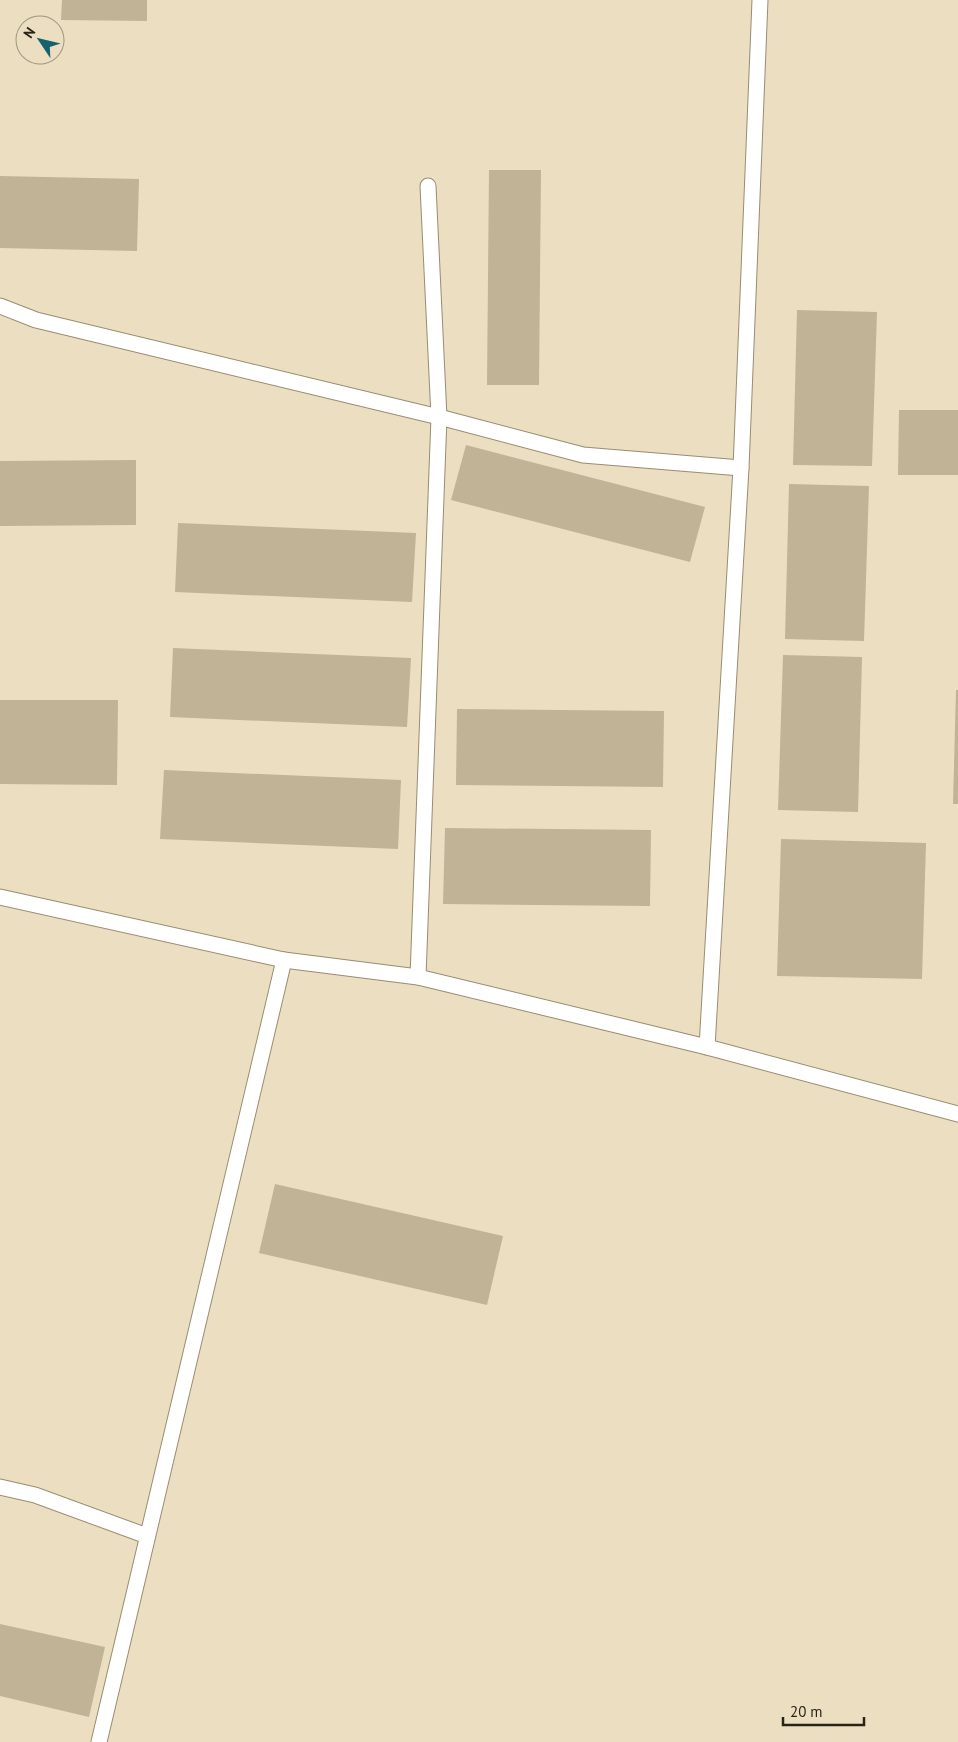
<svg xmlns="http://www.w3.org/2000/svg" width="958" height="1742" font-family="'PT Sans',sans-serif">
<style>
.building{fill:#c0b396}
.lines{fill:none;stroke-linecap:round;stroke-linejoin:round}
.service-casing{stroke:#998c70;stroke-width:17}
.service{stroke:#fff;stroke-width:15}
</style>
<rect width="100%" height="100%" fill="#ecdfc1"/>
<g class="building">
<polygon points="62,0 147,0 147,21 61,20"/>
<polygon points="489,170 541,170 539,385 487,385"/>
<polygon points="0,176 139,179 137,251 0,248"/>
<polygon points="797,310 877,312 872,466 793,465"/>
<polygon points="899,410 958,410 958,475 898,475"/>
<polygon points="466,445 705,507 690,562 451,500"/>
<polygon points="136,460 136,525 0,526 0,461"/>
<polygon points="789,484 869,486 864,641 785,639"/>
<polygon points="178,523 416,533 412,602 175,592"/>
<polygon points="173,648 411,658 407,727 170,717"/>
<polygon points="783,655 862,657 858,812 778,810"/>
<polygon points="956,690 958,690 958,804 953,804"/>
<polygon points="0,700 118,700 117,785 0,784"/>
<polygon points="457,709 664,711 663,787 456,785"/>
<polygon points="164,770 401,780 398,849 160,839"/>
<polygon points="445,828 651,830 650,906 443,904"/>
<polygon points="781,839 926,843 922,979 777,976"/>
<polygon points="275,1184 503,1236 487,1305 259,1253"/>
<polygon points="0,1624 105,1647 89,1717 0,1696"/>
</g>
<g class="lines">
<g class="service-casing">
<g id="service">
<polyline points="0,306 36,320 439,417 583,455 741,468"/>
<polyline points="0,897 284,960 418,977 707,1047 958,1114"/>
<polyline points="418,977 439,417 428,186"/>
<polyline points="707,1047 741,468 760,0"/>
<polyline points="0,1487 35,1495 147,1536"/>
<polyline points="99,1742 284,960"/>
</g>
</g>
<use href="#service" class="service"/>
</g>
<g transform="translate(40 40) rotate(305)"><circle r="24" fill="#ecdfc1" stroke="#9e947d"/>
<path d="M0-4L9 19L0 12L-9 19Z" fill="#15626c"/>
<text y="-8" font-size="14" font-weight="bold" text-anchor="middle" fill="#282318">N</text>
</g>
<path d="M783 1717v8h81v-8" fill="none" stroke="#282318" stroke-width="2.5"/>
<text x="790" y="1717" font-size="15" fill="#282318" stroke="#ecdfc1" stroke-width="4" paint-order="stroke">20 m</text>
</svg>
